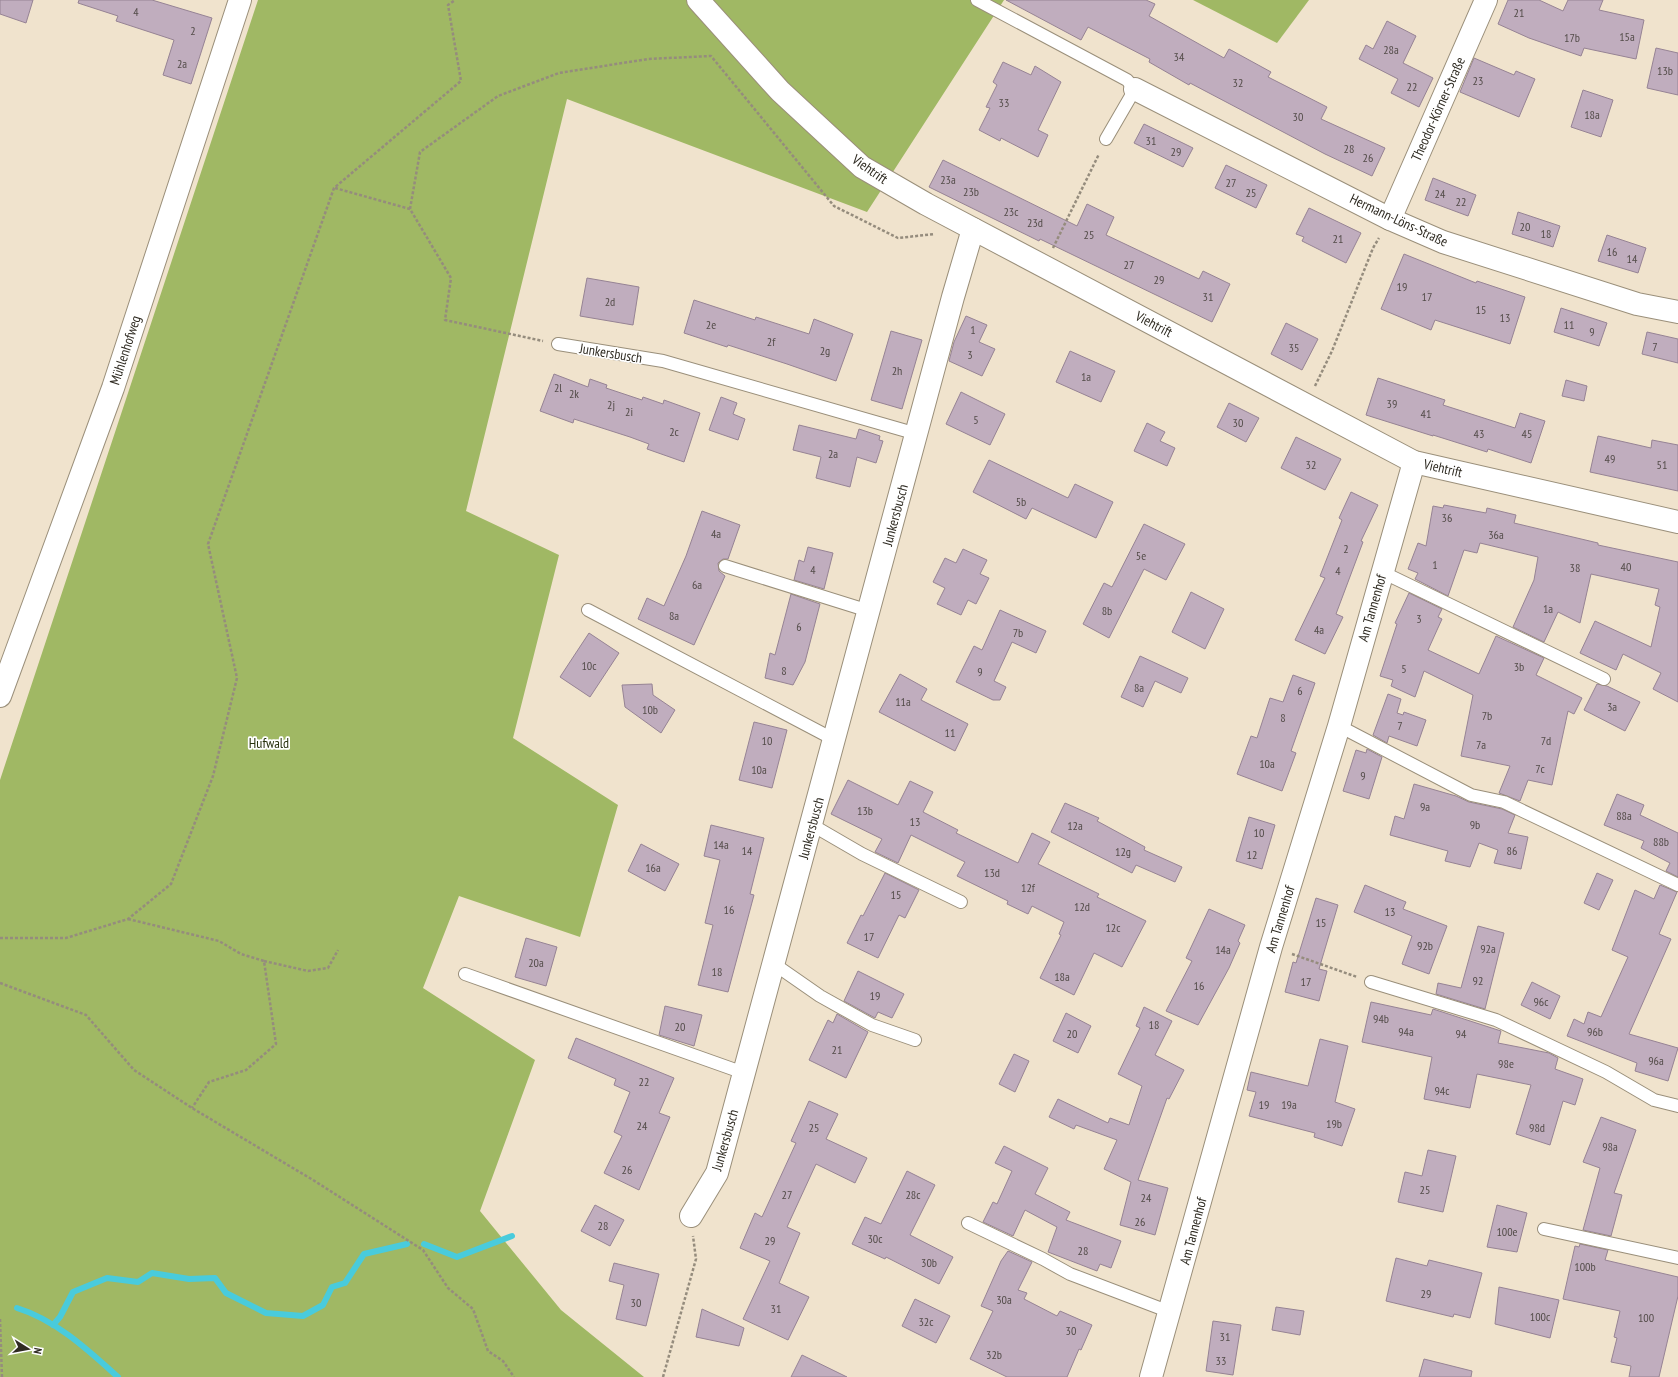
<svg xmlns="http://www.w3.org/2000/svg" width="1678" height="1377" font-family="'PT Sans Narrow',sans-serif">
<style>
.forest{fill:#a0b864}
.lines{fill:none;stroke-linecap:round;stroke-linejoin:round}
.stream{stroke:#49cbdc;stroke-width:6}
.building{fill:#c0adbe;stroke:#968394}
.lane-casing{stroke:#9a8f7a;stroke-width:14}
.street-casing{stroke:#9a8f7a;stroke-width:24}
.path{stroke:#958c7d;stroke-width:2.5;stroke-dasharray:3 2;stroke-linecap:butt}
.lane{stroke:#fff;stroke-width:12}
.street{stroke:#fff;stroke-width:22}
.labels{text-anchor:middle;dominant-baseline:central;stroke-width:3.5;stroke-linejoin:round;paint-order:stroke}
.number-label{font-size:12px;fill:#534c49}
.street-label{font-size:14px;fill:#2f2b22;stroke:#fff}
.park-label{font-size:14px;fill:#28320e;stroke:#fff}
</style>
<rect width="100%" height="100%" fill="#f0e3cd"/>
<g class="forest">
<polygon points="258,0 1004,0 867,212 567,99 466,511 559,555 513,738 618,805 580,937 459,896 423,988 535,1060 480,1211 561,1310 644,1377 0,1377 0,780"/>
<polygon points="1193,0 1309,0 1277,43"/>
</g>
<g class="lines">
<g class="stream">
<polyline points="424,1244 457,1257 512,1236"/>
<path d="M17,1308c39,12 71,42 101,69"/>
<polyline points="53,1325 60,1317 73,1292 107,1278 138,1282 152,1273 189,1279 215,1278 226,1293 266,1313 303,1316 323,1305 332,1287 345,1283 364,1254 407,1244"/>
</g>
</g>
<g class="building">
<polygon points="0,0 33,0 26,23 0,14"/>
<polygon points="79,0 152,0 212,18 191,84 163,75 174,40 116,21 118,16 78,3"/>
<polygon points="1006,0 1146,0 1155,4 1149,16 1224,58 1229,49 1271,72 1268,77 1327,107 1321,119 1385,148 1372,176 1325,154 1190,83 1189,85 1149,62 1150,59 1088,27 1081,40"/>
<polygon points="1508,0 1539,0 1563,11 1568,0 1603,0 1599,10 1644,20 1636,59 1584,48 1581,56 1529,38 1498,24"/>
<polygon points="1387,21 1416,36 1403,63 1433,78 1419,107 1391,93 1398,79 1359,59 1366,45 1373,49"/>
<polygon points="1656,48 1678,53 1678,95 1647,88"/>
<polygon points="1474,58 1514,75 1516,71 1535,79 1519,117 1460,92"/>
<polygon points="1003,62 1031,75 1035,66 1061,82 1038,130 1048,135 1038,157 1001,138 1000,141 979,130 990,108 986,107 997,85 993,82"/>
<polygon points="1583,90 1613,100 1601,137 1571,127"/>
<polygon points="1144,124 1193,148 1183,167 1134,143"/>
<polygon points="943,160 1077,226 1087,204 1114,217 1106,235 1199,279 1203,271 1230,284 1212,322 1040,239 1039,241 929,187"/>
<polygon points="1226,165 1267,185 1256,208 1215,188"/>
<polygon points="1433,178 1476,195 1468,216 1425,200"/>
<polygon points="1309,208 1361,233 1346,263 1302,241 1304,237 1296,234"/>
<polygon points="1518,212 1560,226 1553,247 1512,234"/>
<polygon points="1607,235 1646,248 1638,273 1598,261"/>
<polygon points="1404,254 1476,283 1477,281 1525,297 1510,344 1435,320 1431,330 1381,309"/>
<polygon points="587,278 639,287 633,325 580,316"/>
<polygon points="694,300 755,320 756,317 809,334 814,319 853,334 836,381 787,364 728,345 727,347 684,333"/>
<polygon points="1561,308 1607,323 1599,346 1554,332"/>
<polygon points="966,316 987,325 979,342 995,349 982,376 949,361 954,342"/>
<polygon points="1286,323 1318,339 1302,370 1271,354"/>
<polygon points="891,331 922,340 902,409 871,400"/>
<polygon points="1647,332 1678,339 1678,363 1642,354"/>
<polygon points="1070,351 1115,371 1101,402 1056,382"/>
<polygon points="554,374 588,387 590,379 607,385 606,388 642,400 643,397 663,404 664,400 700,413 684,462 647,449 649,444 630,437 574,419 573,423 540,411"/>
<polygon points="1378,378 1445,400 1443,405 1515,428 1520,413 1545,421 1531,463 1488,449 1487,452 1433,435 1433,436 1366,415"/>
<polygon points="1566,380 1587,386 1584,401 1562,396"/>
<polygon points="961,392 1005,414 990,445 946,424"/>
<polygon points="721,397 737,403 733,414 745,419 738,440 709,430"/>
<polygon points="1229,403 1259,418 1246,442 1217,427"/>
<polygon points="1147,423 1165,432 1160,441 1175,448 1167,466 1134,451"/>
<polygon points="799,425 856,439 859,429 880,436 879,440 883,441 876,463 857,457 850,487 816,478 821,457 793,450"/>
<polygon points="1598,436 1651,448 1652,440 1678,445 1678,491 1590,472"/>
<polygon points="1296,437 1341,459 1325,490 1281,468"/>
<polygon points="989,460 1068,498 1075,484 1113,502 1096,538 1032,508 1026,519 973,492"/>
<polygon points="1351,492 1378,505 1361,541 1363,542 1336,614 1343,617 1325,654 1295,640 1325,578 1320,576 1342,520 1339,518"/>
<polygon points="1444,505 1486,513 1487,508 1516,515 1514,523 1598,543 1598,545 1678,562 1678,702 1653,689 1661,673 1623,654 1616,670 1580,653 1595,621 1651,647 1660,607 1655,605 1659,589 1591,574 1580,623 1558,612 1544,642 1513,627 1534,580 1538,557 1480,543 1477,553 1464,550 1448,596 1415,579 1418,573 1408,569 1418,543 1426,546 1433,506 1443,508"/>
<polygon points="702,511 740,525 728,559 723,559 718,563 719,571 725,576 694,645 638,619 647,598 664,606 686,556"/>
<polygon points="1144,524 1185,544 1166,580 1144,569 1109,638 1083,624 1104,583 1112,587"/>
<polygon points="808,547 833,553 824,589 794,580 799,560 804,562"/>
<polygon points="963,549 987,560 980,574 989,578 976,604 968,600 961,615 937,604 945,588 933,582 945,558 956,563"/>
<polygon points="1191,592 1224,609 1205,649 1172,632"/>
<polygon points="1409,593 1442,609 1438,617 1442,619 1428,650 1479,674 1496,636 1544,658 1536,675 1582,698 1574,714 1568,711 1552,785 1528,780 1520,801 1499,793 1510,766 1461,756 1473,695 1424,671 1415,697 1391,686 1393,680 1380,676 1397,624 1395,623"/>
<polygon points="791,594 820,604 805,662 793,685 765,678 770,653 775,655"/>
<polygon points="1000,610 1046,631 1036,653 1012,642 994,681 1006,687 1000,700 993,700 956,682 974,646 982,650"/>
<polygon points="589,633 619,653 590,697 560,677"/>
<polygon points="1140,656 1188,678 1181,693 1155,681 1143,707 1121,697"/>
<polygon points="900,674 927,689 921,700 968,724 955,751 879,712"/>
<polygon points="1293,675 1315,683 1291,751 1296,753 1282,791 1237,774 1251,736 1257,738 1270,698 1283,702"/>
<polygon points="652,684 653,695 675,710 661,733 625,707 622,685"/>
<polygon points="1597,684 1607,686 1640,702 1625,731 1584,710"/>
<polygon points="1388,694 1401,699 1397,713 1403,715 1404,712 1426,720 1417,746 1389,736 1387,743 1373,735"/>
<polygon points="754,722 787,730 772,788 739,780"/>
<polygon points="1367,749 1382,757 1369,799 1343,791 1356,750 1366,753"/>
<polygon points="848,780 898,805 910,781 933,792 923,812 958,830 956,833 1018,863 1032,833 1050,842 1038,864 1099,894 1097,897 1146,921 1122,967 1094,953 1074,995 1040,978 1061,935 1059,934 1064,922 1032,906 1028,914 1007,904 1008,901 957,876 965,862 911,835 898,863 875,852 882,839 831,814"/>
<polygon points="1414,784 1456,796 1469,802 1502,809 1515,815 1508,833 1528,837 1521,869 1494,863 1498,850 1479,843 1470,867 1445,861 1448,851 1390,835 1395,816 1404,819"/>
<polygon points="1617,794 1644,805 1640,815 1678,833 1678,877 1666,871 1670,863 1641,848 1644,841 1604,825"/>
<polygon points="1065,803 1099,818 1097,821 1145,847 1144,850 1182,867 1175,882 1136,865 1132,873 1051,832"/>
<polygon points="1249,817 1275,825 1262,869 1236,861"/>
<polygon points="711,825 764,838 750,894 754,895 728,992 698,985 713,925 705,923 720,860 704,856"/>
<polygon points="641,844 679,864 665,891 628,871"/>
<polygon points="885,873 919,890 905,918 899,915 878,958 847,943 861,915 863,916"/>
<polygon points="1597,873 1613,880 1599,910 1584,903"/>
<polygon points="1365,885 1406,902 1403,909 1447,926 1429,974 1402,964 1412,936 1354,912"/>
<polygon points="1660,885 1677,892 1659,934 1671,939 1629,1034 1678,1048 1668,1081 1635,1071 1637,1063 1567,1036 1574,1019 1584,1024 1588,1012 1601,1017 1628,957 1612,950 1635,890 1654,899"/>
<polygon points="1316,898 1338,905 1319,969 1327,971 1319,1001 1285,992 1293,962 1296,963"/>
<polygon points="1209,909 1245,925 1238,941 1240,943 1229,968 1198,1025 1166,1011 1192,961 1186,958"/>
<polygon points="1478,926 1504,933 1485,1009 1436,994 1438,983 1461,988"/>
<polygon points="526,938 557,947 546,986 515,977"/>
<polygon points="858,971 904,994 892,1018 878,1012 875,1018 844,1001"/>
<polygon points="1532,982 1560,996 1550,1019 1521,1005"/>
<polygon points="1371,1002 1431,1015 1433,1009 1501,1031 1498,1043 1549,1053 1558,1058 1555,1069 1583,1079 1575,1105 1563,1101 1550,1145 1516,1134 1531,1085 1477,1074 1470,1108 1424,1099 1432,1057 1362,1042"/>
<polygon points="665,1006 702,1015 694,1046 659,1035"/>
<polygon points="1144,1007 1172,1021 1155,1055 1184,1070 1169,1099 1167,1098 1138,1180 1168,1188 1155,1235 1120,1225 1131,1182 1104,1169 1117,1140 1076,1125 1074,1129 1049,1117 1058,1099 1108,1123 1110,1118 1129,1125 1142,1086 1118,1074 1140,1028 1136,1026"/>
<polygon points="1066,1013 1091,1026 1078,1053 1053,1041"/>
<polygon points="837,1014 868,1032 846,1078 809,1060 828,1020 833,1023"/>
<polygon points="576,1038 674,1078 659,1113 670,1117 639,1190 604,1173 622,1136 614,1132 630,1092 614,1085 616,1079 568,1058"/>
<polygon points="1320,1039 1348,1046 1335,1102 1355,1109 1342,1146 1314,1137 1315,1133 1249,1116 1256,1092 1247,1090 1251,1072 1308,1086"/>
<polygon points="1014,1054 1029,1061 1015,1092 999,1084"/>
<polygon points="809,1101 838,1114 826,1139 867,1158 855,1183 816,1164 787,1227 800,1233 779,1283 809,1297 788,1340 743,1319 770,1261 740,1248 755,1213 762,1217 796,1143 791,1141"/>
<polygon points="1601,1117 1636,1130 1614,1193 1622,1195 1611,1236 1583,1230 1600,1168 1583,1162"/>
<polygon points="1004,1146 1048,1168 1035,1194 1070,1212 1066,1220 1121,1241 1111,1268 1100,1264 1097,1271 1048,1252 1057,1227 1025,1210 1013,1236 983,1222 993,1202 997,1204 1012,1171 995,1163"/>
<polygon points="1428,1150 1456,1156 1443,1212 1398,1202 1405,1172 1422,1176"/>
<polygon points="907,1171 935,1185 910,1235 953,1257 939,1284 886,1257 885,1259 852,1244 865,1217 881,1224"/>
<polygon points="595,1205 624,1220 610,1246 581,1231"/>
<polygon points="1497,1205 1527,1213 1517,1252 1487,1247"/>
<polygon points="1580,1244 1608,1250 1605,1260 1678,1277 1678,1296 1659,1377 1629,1377 1631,1366 1611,1362 1617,1338 1614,1337 1620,1311 1563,1299 1575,1246 1579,1247"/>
<polygon points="1008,1251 1032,1262 1018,1290 1027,1293 1024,1299 1057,1316 1060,1311 1092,1325 1081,1350 1079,1349 1067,1377 1007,1377 970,1359 993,1311 981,1306 1001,1261"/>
<polygon points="1396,1258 1427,1266 1429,1260 1482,1273 1470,1318 1454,1314 1453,1317 1386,1301"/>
<polygon points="614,1263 659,1274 646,1326 616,1319 624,1285 609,1281"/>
<polygon points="1499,1287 1559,1300 1550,1338 1495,1324"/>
<polygon points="915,1299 950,1316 936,1343 902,1326"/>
<polygon points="1276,1307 1304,1311 1300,1335 1272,1330"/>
<polygon points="702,1309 744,1328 739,1346 696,1337"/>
<polygon points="1213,1321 1241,1325 1233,1375 1206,1371"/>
<polygon points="802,1355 847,1377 791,1377"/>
<polygon points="1424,1359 1472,1371 1471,1377 1419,1377"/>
</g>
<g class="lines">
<g class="lane-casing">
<g id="lane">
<polyline points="977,0 1127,80 1135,89 1106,139"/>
<polyline points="558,344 663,361 917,434"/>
<polyline points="725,566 869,611"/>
<polyline points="1382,572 1604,679"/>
<polyline points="588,610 835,740"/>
<polyline points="1339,726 1471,795 1504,802 1678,885"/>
<polyline points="812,825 862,854 961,902"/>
<polyline points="774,964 820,996 872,1025 915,1040"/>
<polyline points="465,974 744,1073"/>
<polyline points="1371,982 1496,1020 1606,1072 1654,1100 1678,1106"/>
<polyline points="968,1223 1043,1259 1070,1274 1170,1312"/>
<polyline points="1544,1229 1678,1258"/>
</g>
</g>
<g class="street-casing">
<g id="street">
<polyline points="698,0 780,91 862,167 926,204 1414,462 1678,522"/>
<polyline points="1135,89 1390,219 1443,242 1637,304 1678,312"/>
<polyline points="1390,219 1486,0"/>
<polyline points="0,696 113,388 240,0"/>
<polyline points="691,1216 717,1173 953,297 973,229"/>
<polyline points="1151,1377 1271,947 1339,726 1414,462"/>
</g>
</g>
<g class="path">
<polyline points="335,188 410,209 451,278 445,320 543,341"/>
<polyline points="410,209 420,152 498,96 559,73 648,59 711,56 834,206 898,238 935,234"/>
<polyline points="1053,248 1099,154"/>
<polyline points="1315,386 1332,351 1373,248 1379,238"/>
<polyline points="128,919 219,941 241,954 264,961 276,1044 246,1070 209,1082 192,1108"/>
<polyline points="0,938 66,938 128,919 171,884 213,776 237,678 208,544 334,188 461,81 448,5 455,0"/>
<polyline points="1292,954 1357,977"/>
<polyline points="264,961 308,971 328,968 338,950"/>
<polyline points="0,983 86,1015 134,1070 192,1108 313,1180 423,1250 448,1288 473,1309 488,1351 503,1361 514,1377"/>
<polyline points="0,1319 2,1377"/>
<polyline points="663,1377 696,1259 693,1236"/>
</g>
<use href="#lane" class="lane"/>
<use href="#street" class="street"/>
</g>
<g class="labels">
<g class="number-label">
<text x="136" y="11">4</text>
<text x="1519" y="12">21</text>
<text x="193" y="30">2</text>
<text x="1627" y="36">15a</text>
<text x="1572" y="37">17b</text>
<text x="1391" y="49">28a</text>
<text x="1179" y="56">34</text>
<text x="182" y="63">2a</text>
<text x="1665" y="70">13b</text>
<text x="1478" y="80">23</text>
<text x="1238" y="82">32</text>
<text x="1412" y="86">22</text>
<text x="1004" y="102">33</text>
<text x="1592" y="114">18a</text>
<text x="1298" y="116">30</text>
<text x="1151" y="140">31</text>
<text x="1349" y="148">28</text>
<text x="1176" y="151">29</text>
<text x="1368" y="157">26</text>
<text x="948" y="179">23a</text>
<text x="1231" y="182">27</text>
<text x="971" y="191">23b</text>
<text x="1251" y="192">25</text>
<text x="1440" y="193">24</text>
<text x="1461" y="201">22</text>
<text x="1011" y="211">23c</text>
<text x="1035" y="222">23d</text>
<text x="1525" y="226">20</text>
<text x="1546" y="233">18</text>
<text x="1089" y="234">25</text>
<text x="1338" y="238">21</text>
<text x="1612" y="251">16</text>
<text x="1632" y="258">14</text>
<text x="1129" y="264">27</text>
<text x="1159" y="279">29</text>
<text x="1402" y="286">19</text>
<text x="1208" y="296">31</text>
<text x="1427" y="296">17</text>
<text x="610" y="301">2d</text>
<text x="1481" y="309">15</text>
<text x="1505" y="317">13</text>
<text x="711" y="324">2e</text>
<text x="1569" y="324">11</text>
<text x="973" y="329">1</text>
<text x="1592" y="331">9</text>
<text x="771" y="341">2f</text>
<text x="1655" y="346">7</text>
<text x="1294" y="347">35</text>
<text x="825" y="350">2g</text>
<text x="970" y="354">3</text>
<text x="897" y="370">2h</text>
<text x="1086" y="376">1a</text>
<text x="558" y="387">2l</text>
<text x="574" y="393">2k</text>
<text x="1392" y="403">39</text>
<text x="611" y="404">2j</text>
<text x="629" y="411">2i</text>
<text x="1426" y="413">41</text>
<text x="976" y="419">5</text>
<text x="1238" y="422">30</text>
<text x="674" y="431">2c</text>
<text x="1479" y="433">43</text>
<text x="1527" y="433">45</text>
<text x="833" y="453">2a</text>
<text x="1610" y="458">49</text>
<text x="1311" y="464">32</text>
<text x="1662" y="464">51</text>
<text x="1021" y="501">5b</text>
<text x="1447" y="517">36</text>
<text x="716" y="533">4a</text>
<text x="1496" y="534">36a</text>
<text x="1346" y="548">2</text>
<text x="1141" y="555">5e</text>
<text x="1435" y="564">1</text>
<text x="1626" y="566">40</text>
<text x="1575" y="567">38</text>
<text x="813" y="569">4</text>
<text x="1338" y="570">4</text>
<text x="697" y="584">6a</text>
<text x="1548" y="608">1a</text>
<text x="1107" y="610">8b</text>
<text x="674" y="615">8a</text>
<text x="1419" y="618">3</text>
<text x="799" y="626">6</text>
<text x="1319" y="629">4a</text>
<text x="1018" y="632">7b</text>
<text x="589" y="665">10c</text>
<text x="1519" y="666">3b</text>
<text x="1404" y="668">5</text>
<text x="784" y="670">8</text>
<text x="980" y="671">9</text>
<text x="1139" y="687">8a</text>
<text x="1300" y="690">6</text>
<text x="903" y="701">11a</text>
<text x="1612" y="706">3a</text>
<text x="650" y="709">10b</text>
<text x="1487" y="715">7b</text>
<text x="1283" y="717">8</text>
<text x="1400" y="725">7</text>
<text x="950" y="732">11</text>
<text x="767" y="740">10</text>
<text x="1546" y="740">7d</text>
<text x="1481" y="744">7a</text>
<text x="1267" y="763">10a</text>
<text x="1540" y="768">7c</text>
<text x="759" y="769">10a</text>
<text x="1363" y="775">9</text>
<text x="1425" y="806">9a</text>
<text x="865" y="810">13b</text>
<text x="1624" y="815">88a</text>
<text x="915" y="821">13</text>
<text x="1475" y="824">9b</text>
<text x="1075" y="825">12a</text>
<text x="1259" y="832">10</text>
<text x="1661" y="841">88b</text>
<text x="721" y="844">14a</text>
<text x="747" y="850">14</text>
<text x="1512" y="850">86</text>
<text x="1123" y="851">12g</text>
<text x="1252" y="854">12</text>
<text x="653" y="867">16a</text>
<text x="992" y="872">13d</text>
<text x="1028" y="887">12f</text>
<text x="896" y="894">15</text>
<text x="1082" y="906">12d</text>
<text x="729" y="909">16</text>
<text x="1390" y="911">13</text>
<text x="1321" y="922">15</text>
<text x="1113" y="927">12c</text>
<text x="869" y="936">17</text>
<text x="1425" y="945">92b</text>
<text x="1488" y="948">92a</text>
<text x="1223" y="949">14a</text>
<text x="536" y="962">20a</text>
<text x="717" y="971">18</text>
<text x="1062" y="976">18a</text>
<text x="1478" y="980">92</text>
<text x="1306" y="981">17</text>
<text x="1199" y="985">16</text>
<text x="875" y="995">19</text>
<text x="1541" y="1001">96c</text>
<text x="1381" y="1018">94b</text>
<text x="1154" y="1024">18</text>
<text x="680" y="1026">20</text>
<text x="1406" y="1031">94a</text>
<text x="1595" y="1031">96b</text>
<text x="1072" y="1033">20</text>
<text x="1461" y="1033">94</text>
<text x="837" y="1049">21</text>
<text x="1656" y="1060">96a</text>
<text x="1506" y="1063">98e</text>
<text x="644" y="1081">22</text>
<text x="1442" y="1090">94c</text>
<text x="1264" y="1104">19</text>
<text x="1289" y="1104">19a</text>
<text x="1334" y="1123">19b</text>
<text x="642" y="1125">24</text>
<text x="814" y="1127">25</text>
<text x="1537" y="1127">98d</text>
<text x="1610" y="1146">98a</text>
<text x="627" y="1169">26</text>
<text x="1425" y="1189">25</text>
<text x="787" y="1194">27</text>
<text x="913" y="1194">28c</text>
<text x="1146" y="1197">24</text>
<text x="1140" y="1221">26</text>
<text x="603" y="1225">28</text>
<text x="1507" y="1231">100e</text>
<text x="875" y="1238">30c</text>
<text x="770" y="1240">29</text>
<text x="1083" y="1250">28</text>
<text x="929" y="1262">30b</text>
<text x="1585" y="1266">100b</text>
<text x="1426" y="1293">29</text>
<text x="1004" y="1299">30a</text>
<text x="636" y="1302">30</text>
<text x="776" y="1308">31</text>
<text x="1540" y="1316">100c</text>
<text x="1646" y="1317">100</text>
<text x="926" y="1321">32c</text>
<text x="1071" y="1330">30</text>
<text x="1225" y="1336">31</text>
<text x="994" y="1354">32b</text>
<text x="1221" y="1360">33</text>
</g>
<g class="street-label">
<text transform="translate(1438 109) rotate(-66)">Theodor-Körner-Straße</text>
<text transform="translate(870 169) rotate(35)">Viehtrift</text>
<text transform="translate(1399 220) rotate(25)">Hermann-Löns-Straße</text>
<text transform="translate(1154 324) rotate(28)">Viehtrift</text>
<text transform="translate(125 350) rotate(-72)">Mühlenhofweg</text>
<text transform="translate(611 353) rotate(9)">Junkersbusch</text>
<text transform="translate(1443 468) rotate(13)">Viehtrift</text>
<text transform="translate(895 515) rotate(-75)">Junkersbusch</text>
<text transform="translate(1372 608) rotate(-74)">Am Tannenhof</text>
<text transform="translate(811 828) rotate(-75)">Junkersbusch</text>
<text transform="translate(1280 919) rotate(-73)">Am Tannenhof</text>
<text transform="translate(725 1140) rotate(-74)">Junkersbusch</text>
<text transform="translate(1193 1231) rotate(-75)">Am Tannenhof</text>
</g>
<g class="park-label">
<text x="269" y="743">Hufwald</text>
</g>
</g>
<g transform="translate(28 1349) rotate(101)" stroke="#ffffff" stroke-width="3" paint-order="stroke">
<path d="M0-3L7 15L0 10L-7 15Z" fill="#2f2b22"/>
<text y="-6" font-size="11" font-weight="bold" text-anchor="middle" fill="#2f2b22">N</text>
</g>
</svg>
